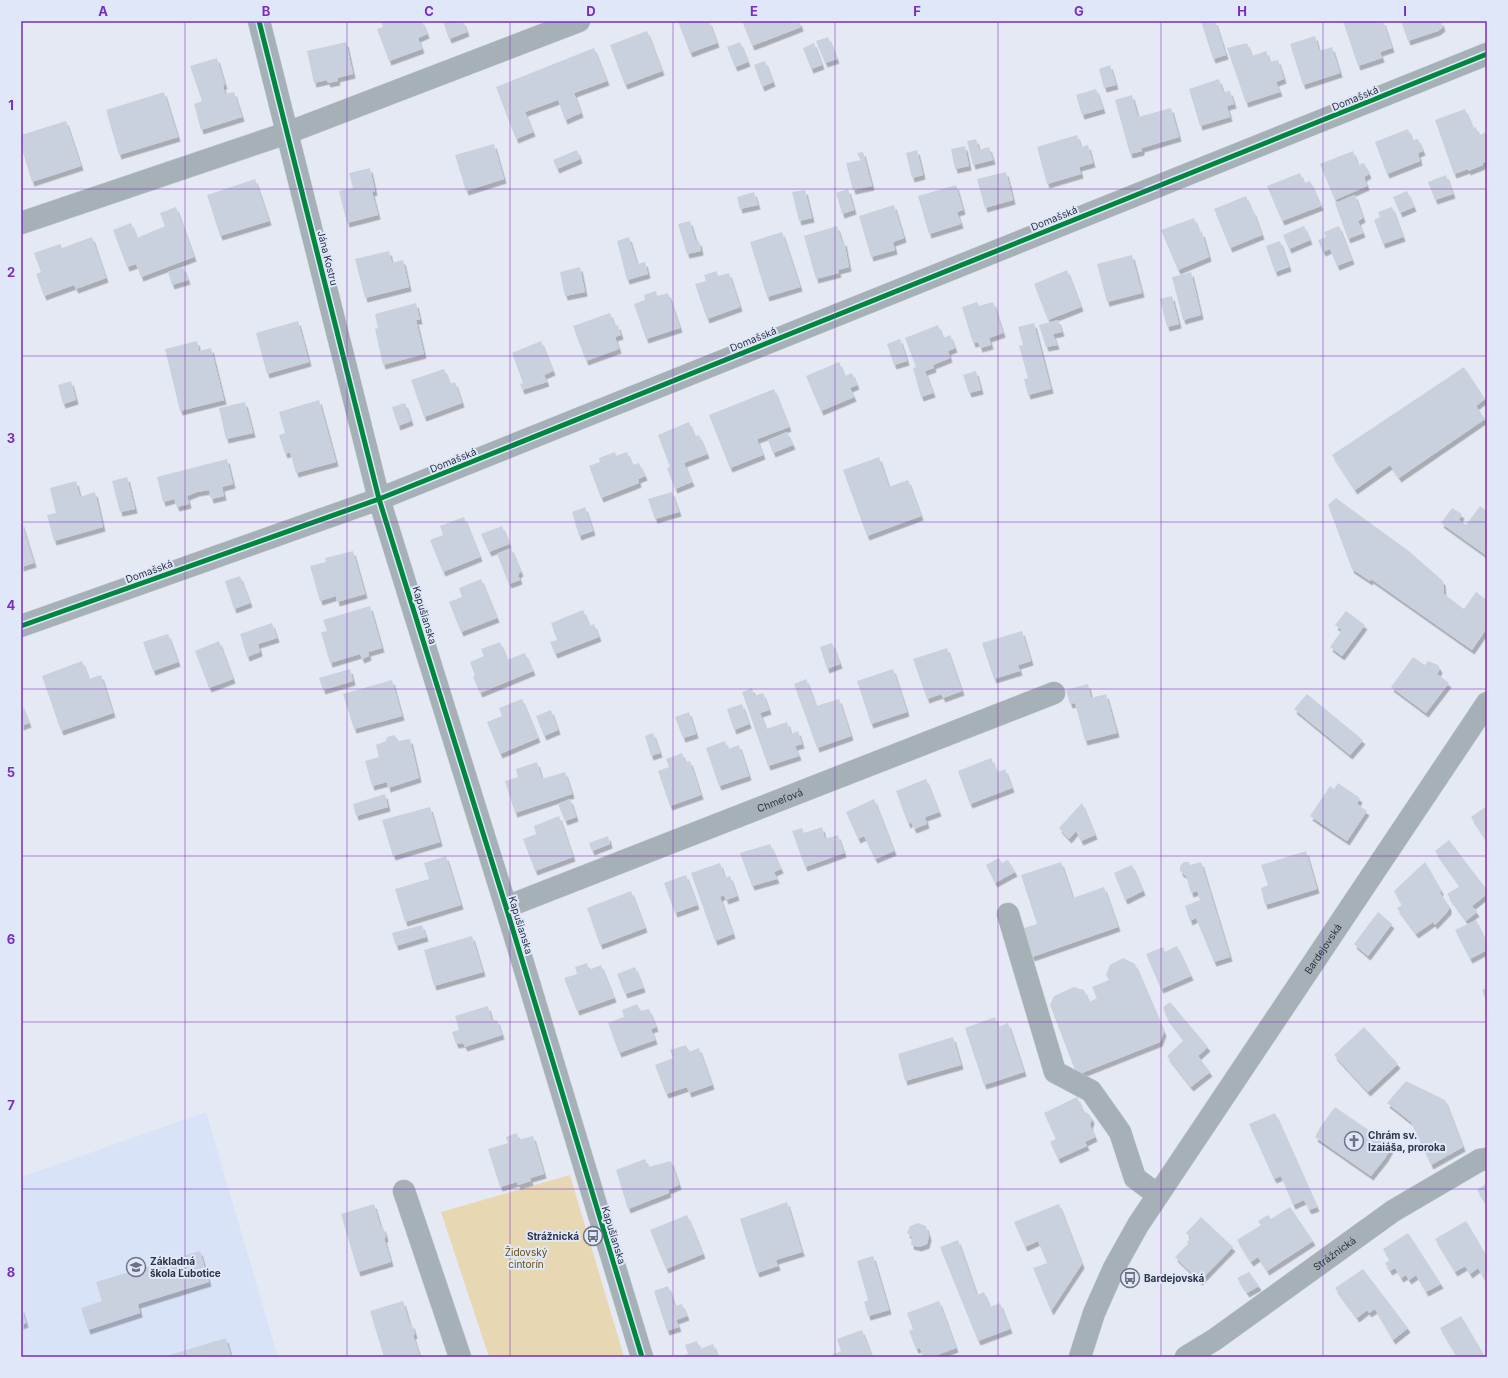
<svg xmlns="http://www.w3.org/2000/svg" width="1508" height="1378" font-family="Inter,sans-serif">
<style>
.built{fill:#d9e3f8}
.green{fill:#e8d7b3}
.building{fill:#c9d1de;filter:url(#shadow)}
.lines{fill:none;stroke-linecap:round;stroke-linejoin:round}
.minor-casing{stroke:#c1c6cf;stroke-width:23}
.minor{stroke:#a5b1b6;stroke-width:22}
.cycleway-casing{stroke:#dfe7f9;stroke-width:8}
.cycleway{stroke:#00873e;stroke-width:5}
.grid{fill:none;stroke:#7b2cbf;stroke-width:1;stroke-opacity:0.55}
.labels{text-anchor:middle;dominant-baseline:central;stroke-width:4;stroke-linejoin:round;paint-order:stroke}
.street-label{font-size:10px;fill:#2c3445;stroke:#dfe7f9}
.poi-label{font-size:10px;font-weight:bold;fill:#2c3445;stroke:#dfe7f9;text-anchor:start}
.park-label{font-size:10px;fill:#674f0e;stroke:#dfe7f9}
.neatline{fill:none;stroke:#7b2cbf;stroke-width:1.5}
.grid-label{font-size:13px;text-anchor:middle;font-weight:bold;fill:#7b2cbf}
</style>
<defs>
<filter id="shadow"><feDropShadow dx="2.5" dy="4.5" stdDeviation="0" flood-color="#0004"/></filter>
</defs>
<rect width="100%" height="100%" fill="#e5e9f3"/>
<polygon class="built" points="206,1112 278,1357 21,1357 21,1177"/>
<polygon class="green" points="570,1175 624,1357 489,1357 441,1212"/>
<g class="building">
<polygon points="381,21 422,21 427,34 418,38 422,49 389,61 377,29 383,27"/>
<polygon points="443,21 463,21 467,32 449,39"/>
<polygon points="678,21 709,21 717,43 690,53"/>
<polygon points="742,21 799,21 801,27 752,46"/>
<polygon points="1201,21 1215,21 1226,55 1213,59"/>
<polygon points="1343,21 1383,21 1392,48 1380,52 1382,58 1358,66"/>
<polygon points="1401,21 1441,21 1443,27 1438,31 1408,41"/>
<polygon points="647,31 662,71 625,85 610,45"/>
<polygon points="1315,36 1319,51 1332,47 1340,73 1303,85 1290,44"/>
<polygon points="828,37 837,59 825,63 816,41"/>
<polygon points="346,42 353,74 337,78 338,81 328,83 327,80 314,83 307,51"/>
<polygon points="740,42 748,62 735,67 727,47"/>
<polygon points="814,43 822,65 811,69 803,48"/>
<polygon points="1247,43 1252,56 1266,51 1270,62 1278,60 1284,79 1276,82 1280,92 1246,103 1227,48"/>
<polygon points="594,48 607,81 574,93 581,113 565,120 558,100 525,112 533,132 516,139 496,87"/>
<polygon points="217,58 225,85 223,85 225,94 234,92 242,117 201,130 194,104 202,101 190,66"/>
<polygon points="765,61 773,82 762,87 754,65"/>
<polygon points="1110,65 1116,85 1104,88 1099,69"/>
<polygon points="1219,79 1223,92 1230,91 1234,104 1227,106 1230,117 1200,126 1189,89"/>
<polygon points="1096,89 1103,109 1082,115 1076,95"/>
<polygon points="164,92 178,137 119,155 106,110"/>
<polygon points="1132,95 1138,117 1171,108 1179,137 1142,148 1142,151 1130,154 1115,100"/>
<polygon points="1465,109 1473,128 1476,127 1479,135 1487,132 1487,162 1483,163 1483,165 1468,171 1468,169 1454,174 1435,120"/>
<polygon points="66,121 81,166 32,182 21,146 21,135"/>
<polygon points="1408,129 1412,140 1418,139 1423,151 1418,153 1420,161 1387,174 1375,142"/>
<polygon points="1077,135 1081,147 1088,145 1093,163 1079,167 1081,174 1047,184 1037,147"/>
<polygon points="976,139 979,150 989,147 993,160 973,165 967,141"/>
<polygon points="494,144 504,179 466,191 455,155"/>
<polygon points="965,146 969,166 955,169 951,149"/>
<polygon points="577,150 580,159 557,169 553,160"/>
<polygon points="917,150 923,175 912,178 906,153"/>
<polygon points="1353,151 1358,165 1364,163 1369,174 1364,177 1367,186 1335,200 1320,164"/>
<polygon points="863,152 872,186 853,190 846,163 861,160 857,153"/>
<polygon points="370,168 375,191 372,192 378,215 347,223 339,191 353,188 349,173"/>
<polygon points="1006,172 1013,200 985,208 977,179"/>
<polygon points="1300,173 1304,183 1310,181 1321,206 1282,221 1267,186"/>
<polygon points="1446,175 1453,194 1435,200 1428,182"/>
<polygon points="255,179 269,221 220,236 207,195"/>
<polygon points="956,185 963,210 957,212 961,224 929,234 918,196"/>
<polygon points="848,189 854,210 842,214 836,193"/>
<polygon points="805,190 812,218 799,221 792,192"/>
<polygon points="1407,191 1414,207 1400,213 1393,197"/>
<polygon points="754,192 758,205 740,209 737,197"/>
<polygon points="1355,195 1363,218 1358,221 1363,233 1348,239 1335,203"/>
<polygon points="1246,196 1252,211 1253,210 1262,235 1230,248 1214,209"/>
<polygon points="894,205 904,238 893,242 895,250 871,257 859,216"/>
<polygon points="176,207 194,257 141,277 136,264 127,267 113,230 131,223 137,238 165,226 160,213"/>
<polygon points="1392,207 1403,237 1383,244 1374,220 1380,217 1378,212"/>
<polygon points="1194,218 1200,233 1202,232 1209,257 1178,270 1161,230"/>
<polygon points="690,221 696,242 699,241 701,251 687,254 678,224"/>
<polygon points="837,226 842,242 844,241 849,267 838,270 839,273 816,279 804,236"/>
<polygon points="1304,226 1310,240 1289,249 1283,235"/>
<polygon points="1339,226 1352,260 1337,266 1330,249 1323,252 1318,240 1326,237 1324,232"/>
<polygon points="782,232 800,287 767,297 750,242"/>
<polygon points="92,237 106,278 76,289 74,285 44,296 36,274 41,272 34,253 60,244 62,248"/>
<polygon points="629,237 637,264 645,262 648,274 627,280 617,241"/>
<polygon points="1280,241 1289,267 1275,272 1266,246"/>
<polygon points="389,251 392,263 403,260 409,287 365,298 355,259"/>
<polygon points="1132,255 1142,293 1107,302 1097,264"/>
<polygon points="183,267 188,280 172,285 168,272"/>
<polygon points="580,267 585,292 565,296 560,272"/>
<polygon points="1067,270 1081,307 1048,320 1034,284"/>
<polygon points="716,271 718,276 729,273 740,307 707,319 695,284 706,281 704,275"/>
<polygon points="1191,272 1201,315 1183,320 1172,277"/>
<polygon points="656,291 657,296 668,293 680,328 646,339 634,304 645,300 644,295"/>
<polygon points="1172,296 1179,324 1167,327 1160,299"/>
<polygon points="977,302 979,306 993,302 1003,333 989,338 991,345 980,348 978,342 973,343 962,307"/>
<polygon points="416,303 420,320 416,320 424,354 383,365 375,329 378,328 375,314"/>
<polygon points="610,313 615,326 618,325 621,335 615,337 619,349 586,361 573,326"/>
<polygon points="1058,320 1062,332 1053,334 1057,345 1046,347 1039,325"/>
<polygon points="298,321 309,362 267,374 256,333"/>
<polygon points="1034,323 1051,389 1028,395 1024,379 1028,378 1019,346 1023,345 1018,327"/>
<polygon points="938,325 943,338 950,335 955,348 948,351 950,358 933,365 934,368 925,371 933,393 921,397 913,368 916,367 905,338"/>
<polygon points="900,339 907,361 894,365 887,344"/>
<polygon points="197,341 199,351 211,348 224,400 180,411 165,349"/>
<polygon points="541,341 553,371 544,375 547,382 522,390 520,384 523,383 512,353"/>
<polygon points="839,362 845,376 852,373 857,385 850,388 854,397 821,411 806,376"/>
<polygon points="1464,367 1485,399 1476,406 1485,419 1399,478 1390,465 1355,490 1332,455"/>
<polygon points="444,369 450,384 455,382 462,403 424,417 411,380"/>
<polygon points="976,371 981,390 969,393 963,375"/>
<polygon points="71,381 76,400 63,404 58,385"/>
<polygon points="774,389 789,427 757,439 763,455 730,468 709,415"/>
<polygon points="319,400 336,462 296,473 290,452 285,454 279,435 285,433 279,412"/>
<polygon points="245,402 253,433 226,439 219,408"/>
<polygon points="405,403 411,421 398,426 392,407"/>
<polygon points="689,422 695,437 699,435 707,454 684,463 692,482 675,489 667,468 670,467 658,435"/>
<polygon points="787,432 793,445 773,453 768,440"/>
<polygon points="615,452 616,456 627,452 632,465 639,463 645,476 638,479 639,483 601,498 589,466 600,462 599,458"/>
<polygon points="879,457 889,487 908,480 921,516 867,536 843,470"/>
<polygon points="227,459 233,484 222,487 224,496 211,499 209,490 197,492 187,496 189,504 177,507 174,499 163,502 157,477"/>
<polygon points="127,477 135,509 120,512 112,481"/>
<polygon points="76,481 80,497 95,492 103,527 54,541 47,515 56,513 50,488"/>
<polygon points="672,492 679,512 655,519 648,499"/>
<polygon points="1336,498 1410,552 1443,581 1444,594 1464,609 1476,592 1487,600 1487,628 1472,650 1371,579 1370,581 1352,569 1328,505"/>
<polygon points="1480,506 1487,511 1487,556 1441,523 1452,508 1462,514 1459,520 1466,525"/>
<polygon points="585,507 593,531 579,536 572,512"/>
<polygon points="464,517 480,557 443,572 430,540 443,535 440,526"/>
<polygon points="21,521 34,563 21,567"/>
<polygon points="502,526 509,544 489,552 481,534"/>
<polygon points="511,548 521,572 518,574 520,580 509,584 497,554"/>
<polygon points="353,551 365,594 337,602 336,596 320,601 310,566 326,562 325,558"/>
<polygon points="240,576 250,603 234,609 225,581"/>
<polygon points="481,579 497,618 461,632 449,602 462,597 459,588"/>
<polygon points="370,606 382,648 368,652 369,656 362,659 360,654 330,663 321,632 327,631 323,620"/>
<polygon points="583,610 590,626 594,624 599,637 555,654 550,642 557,640 551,623"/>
<polygon points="1346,611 1365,625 1342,656 1330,647 1342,630 1335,625"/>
<polygon points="272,623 277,638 258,644 260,652 247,657 240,634"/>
<polygon points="1022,631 1031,661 1018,665 1020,671 994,679 982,643"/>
<polygon points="168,634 178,662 153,671 143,642"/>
<polygon points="219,641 233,679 209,688 195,651"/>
<polygon points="500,642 507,660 525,653 533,671 480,693 473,677 475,676 470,662 484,656 481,649"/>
<polygon points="832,643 840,664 827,669 820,647"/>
<polygon points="947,648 962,691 943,698 941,694 927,699 913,659"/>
<polygon points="1413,657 1425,665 1428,661 1438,665 1440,669 1437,674 1449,683 1426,713 1391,687"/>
<polygon points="82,661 89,679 101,675 113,713 61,731 42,676"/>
<polygon points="350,669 353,681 323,690 319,678"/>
<polygon points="893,669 907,712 871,724 857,681"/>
<polygon points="806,679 816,706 839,699 851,736 817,748 794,684"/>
<polygon points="392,680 402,716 354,729 343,694"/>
<polygon points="1088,684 1091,698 1106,694 1117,733 1085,741 1075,703 1070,704 1066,690"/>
<polygon points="752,688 754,696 763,693 769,710 760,713 766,729 787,722 791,734 798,731 802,744 795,746 799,756 768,766 742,692"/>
<polygon points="1307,694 1363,740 1350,755 1294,709"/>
<polygon points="522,699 538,738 500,754 487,722 502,716 499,708"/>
<polygon points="21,703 29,723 21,726"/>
<polygon points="742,704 749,724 734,730 727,709"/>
<polygon points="551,710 558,730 544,736 536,716"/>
<polygon points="689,712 696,734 683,738 675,717"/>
<polygon points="653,733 660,753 651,756 645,736"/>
<polygon points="394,735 399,741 410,739 419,778 388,788 387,782 372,786 365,761 379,757 376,745 386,741 387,737"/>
<polygon points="725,741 728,749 739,745 749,776 719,786 706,748"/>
<polygon points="682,753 685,762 690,761 701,795 670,806 658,771 669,767 666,759"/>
<polygon points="991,758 997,772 1005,769 1012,788 970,804 958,771"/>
<polygon points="537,762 542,779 565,772 572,794 515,813 505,781 518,777 516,769"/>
<polygon points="926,779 939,812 925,817 927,824 914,829 911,822 908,824 896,791"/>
<polygon points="1338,783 1360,798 1357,804 1367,811 1347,841 1310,816 1330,786 1334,789"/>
<polygon points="385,794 388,807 356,816 353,804"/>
<polygon points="570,799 576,817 565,821 558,804"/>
<polygon points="874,799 894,851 875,859 864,836 858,839 846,812"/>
<polygon points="1082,803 1095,835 1081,841 1076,831 1069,839 1059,828"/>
<polygon points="1487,806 1487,841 1471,817"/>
<polygon points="430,807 440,842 393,856 382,820"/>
<polygon points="559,816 573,857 535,871 523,839 536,834 534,826"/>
<polygon points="822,827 825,839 838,835 844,853 805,867 792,831 802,828 804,833"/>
<polygon points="608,836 610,844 592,851 589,843"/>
<polygon points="1449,840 1487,890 1487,894 1472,906 1477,912 1466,921 1447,894 1460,886 1435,851"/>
<polygon points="770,844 781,869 774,872 777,879 752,886 740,853"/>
<polygon points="1306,851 1317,889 1265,905 1261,888 1268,885 1261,865"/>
<polygon points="446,856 461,905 405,922 395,889 429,879 424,863"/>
<polygon points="999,858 1002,863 1008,860 1015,872 995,883 986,865"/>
<polygon points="1061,862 1073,898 1104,887 1118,927 1032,957 1021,929 1037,924 1021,875"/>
<polygon points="1184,862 1189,862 1190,865 1201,862 1230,957 1214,962 1196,918 1190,921 1185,906 1200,900 1197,891 1191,893 1186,876 1180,871 1180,866"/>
<polygon points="1425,862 1441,890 1440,893 1449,906 1449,910 1435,925 1433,922 1416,934 1397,908 1402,905 1394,891"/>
<polygon points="720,863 725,878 730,876 737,896 726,900 724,895 720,897 733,934 715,941 691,873"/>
<polygon points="1132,865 1143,891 1125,900 1114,873"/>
<polygon points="686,875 697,905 675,913 664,883"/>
<polygon points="631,891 645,928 600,945 587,908"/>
<polygon points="1378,912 1392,924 1368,956 1354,944"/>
<polygon points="1476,920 1487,944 1487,950 1470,959 1455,930"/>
<polygon points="422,925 426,937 396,946 392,933"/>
<polygon points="472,936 483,972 434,986 424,950"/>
<polygon points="1177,946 1191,976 1161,989 1146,954 1163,947 1165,952"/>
<polygon points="1123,958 1135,964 1164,1032 1160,1042 1077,1075 1050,1005 1054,996 1074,987 1084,990 1089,1002 1097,998 1092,987 1109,980 1106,975 1110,965"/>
<polygon points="587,963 589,970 601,965 614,998 577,1011 564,978 577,974 575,967"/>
<polygon points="635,967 643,988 625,994 617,974"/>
<polygon points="1487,988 1487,1002 1482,990"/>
<polygon points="1170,1002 1208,1047 1198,1056 1210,1072 1191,1087 1167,1056 1184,1040 1166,1016 1163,1007"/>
<polygon points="637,1004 640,1011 649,1009 656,1027 651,1029 655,1040 619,1053 608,1023 624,1017 622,1010"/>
<polygon points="488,1006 492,1021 497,1020 502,1035 465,1047 463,1043 456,1044 452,1032 459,1030 455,1016"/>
<polygon points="995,1017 998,1027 1008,1023 1024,1072 984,1085 965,1028"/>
<polygon points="1364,1027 1398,1064 1368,1092 1334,1055"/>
<polygon points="953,1037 961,1065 905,1081 898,1054"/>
<polygon points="686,1045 689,1052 699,1048 712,1085 689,1093 687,1087 666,1094 655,1065 673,1058 670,1050"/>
<polygon points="1406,1081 1445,1100 1463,1147 1431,1165 1411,1122 1387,1103"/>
<polygon points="1077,1097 1083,1111 1089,1114 1092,1119 1090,1125 1095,1137 1085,1142 1087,1146 1058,1159 1050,1142 1056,1139 1044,1113"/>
<polygon points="1335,1107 1392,1146 1386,1157 1371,1176 1315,1137 1321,1126"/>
<polygon points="1275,1113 1317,1207 1309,1210 1304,1200 1293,1205 1281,1176 1274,1179 1249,1124"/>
<polygon points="517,1133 519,1140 533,1136 544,1174 530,1178 531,1181 518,1185 517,1182 500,1187 488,1149 508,1143 506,1137"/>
<polygon points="645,1159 648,1167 671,1161 679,1185 668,1190 669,1193 628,1209 616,1170"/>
<polygon points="1487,1183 1487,1205 1477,1190"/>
<polygon points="787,1202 802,1252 776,1260 778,1266 757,1273 740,1219"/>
<polygon points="374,1204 381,1228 383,1227 385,1233 386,1238 384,1238 391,1262 358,1272 341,1214"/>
<polygon points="1059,1204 1082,1264 1051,1311 1033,1268 1047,1263 1038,1241 1025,1247 1014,1222"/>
<polygon points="1290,1207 1313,1241 1267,1271 1258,1257 1251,1262 1237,1240 1261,1225 1258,1221 1268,1215 1271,1219"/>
<polygon points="687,1215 703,1254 666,1269 650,1230"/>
<polygon points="1201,1217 1233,1247 1200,1281 1175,1257 1188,1244 1187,1242 1191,1238 1186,1233"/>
<polygon points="1466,1221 1487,1257 1487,1283 1478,1268 1470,1274 1465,1266 1455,1272 1435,1239"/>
<polygon points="918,1223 926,1226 929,1236 927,1244 919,1247 911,1245 912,1237 907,1233 910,1226"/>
<polygon points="1408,1233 1441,1284 1426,1292 1416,1275 1409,1280 1406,1275 1401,1278 1395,1268 1390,1271 1385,1263 1390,1260 1383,1249"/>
<polygon points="958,1240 977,1295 984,1292 990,1307 1000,1303 1010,1329 978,1341 940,1247"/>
<polygon points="200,1251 209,1282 138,1304 140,1313 88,1330 81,1308 102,1301 96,1282"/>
<polygon points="873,1256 889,1310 868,1316 864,1302 868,1300 857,1261"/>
<polygon points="1363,1269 1408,1328 1393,1340 1375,1309 1369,1313 1367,1310 1357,1318 1335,1288"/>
<polygon points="1249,1272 1259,1286 1247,1293 1237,1278"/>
<polygon points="668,1286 675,1306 682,1304 687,1316 676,1320 679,1327 667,1331 654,1291"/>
<polygon points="403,1301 410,1325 412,1324 415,1334 413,1335 420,1357 384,1357 370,1311"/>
<polygon points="939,1301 956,1348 932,1357 923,1357 920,1348 916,1349 909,1331 913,1329 907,1313"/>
<polygon points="21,1307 26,1323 21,1325"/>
<polygon points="1461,1316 1485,1357 1457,1357 1440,1328"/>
<polygon points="862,1330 872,1357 827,1357 841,1351 837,1339"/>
<polygon points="226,1338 231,1357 163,1357"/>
<polygon points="697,1341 700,1349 713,1344 718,1357 678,1357 688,1354 685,1345"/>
</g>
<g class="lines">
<g class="minor-casing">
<g id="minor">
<polyline points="259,21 379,499 506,907 642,1357"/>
<polyline points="21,223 287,133 579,21"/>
<polyline points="21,626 379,499 1487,54"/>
<path id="s1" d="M506,907l548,-214"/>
<polyline points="1008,914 1055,1072 1091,1091 1120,1132 1135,1178 1158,1195"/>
<polyline points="404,1191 460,1357"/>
<path id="s2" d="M1080,1357l14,-44 20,-45 24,-43 349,-522"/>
<path id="s3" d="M1186,1357l28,-17 179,-129 87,-51 7,-1"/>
</g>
</g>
<use href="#minor" class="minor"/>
<g class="cycleway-casing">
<g id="cycleway">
<polyline points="259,21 379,499 506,907 642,1357"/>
<polyline points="21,626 379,499 1487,54"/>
</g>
</g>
<use href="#cycleway" class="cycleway"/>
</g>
<path class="grid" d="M185,21v1336M347,21v1336M510,21v1336M673,21v1336M835,21v1336M998,21v1336M1161,21v1336M1323,21v1336M21,189h1466M21,356h1466M21,522h1466M21,689h1466M21,856h1466M21,1022h1466M21,1189h1466"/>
<defs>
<g id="church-ring" transform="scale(1)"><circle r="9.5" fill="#dfe7f9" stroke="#6d7382" stroke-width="1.5"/><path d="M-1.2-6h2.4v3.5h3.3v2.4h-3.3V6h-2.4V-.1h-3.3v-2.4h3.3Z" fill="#6d7382"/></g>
<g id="bus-ring" transform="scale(1)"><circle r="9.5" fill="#dfe7f9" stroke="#6d7382" stroke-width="1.5"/><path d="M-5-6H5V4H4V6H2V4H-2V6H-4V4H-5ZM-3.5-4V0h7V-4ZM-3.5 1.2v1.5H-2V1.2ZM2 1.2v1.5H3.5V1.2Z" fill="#6d7382"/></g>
<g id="school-ring" transform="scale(1)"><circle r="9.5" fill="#dfe7f9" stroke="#6d7382" stroke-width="1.5"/><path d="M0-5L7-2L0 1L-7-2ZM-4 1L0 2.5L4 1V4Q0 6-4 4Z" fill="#6d7382"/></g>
</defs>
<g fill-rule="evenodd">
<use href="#church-ring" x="1354" y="1141"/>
<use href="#bus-ring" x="593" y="1236"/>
<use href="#school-ring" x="136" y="1267"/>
<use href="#bus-ring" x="1130" y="1278"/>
</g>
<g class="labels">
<g class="street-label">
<text transform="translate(1355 98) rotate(-22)">Domašská</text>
<text transform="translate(1054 218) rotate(-22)">Domašská</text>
<text transform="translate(328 258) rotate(76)">Jána Kostru</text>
<text transform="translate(753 339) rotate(-22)">Domašská</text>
<text transform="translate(453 460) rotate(-22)">Domašská</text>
<text transform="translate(149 571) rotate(-20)">Domašská</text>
<text transform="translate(425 615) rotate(73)">Kapušianska</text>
<text stroke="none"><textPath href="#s1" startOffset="294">Chmeľová</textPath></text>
<text transform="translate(521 925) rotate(73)">Kapušianska</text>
<text stroke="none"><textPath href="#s2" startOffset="477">Bardejovská</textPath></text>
<text transform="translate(614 1235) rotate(73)">Kapušianska</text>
<text stroke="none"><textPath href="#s3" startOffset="181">Strážnická</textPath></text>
</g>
<g class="poi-label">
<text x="1368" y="1135">Chrám sv.<tspan x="1368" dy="12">Izaiáša, proroka</tspan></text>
<text x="579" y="1236" text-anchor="end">Strážnická</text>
<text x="150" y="1261">Základná<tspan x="150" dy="12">škola Ľubotice</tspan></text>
<text x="1144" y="1278">Bardejovská</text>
</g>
<g class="park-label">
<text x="526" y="1252">Židovský<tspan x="526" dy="12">cintorín</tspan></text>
</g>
</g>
<rect width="1508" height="1378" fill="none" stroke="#dfe7f9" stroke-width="44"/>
<rect x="22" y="22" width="1464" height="1334" class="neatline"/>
<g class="grid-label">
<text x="103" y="16">A</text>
<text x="266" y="16">B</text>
<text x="429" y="16">C</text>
<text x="591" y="16">D</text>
<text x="754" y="16">E</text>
<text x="917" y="16">F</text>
<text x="1079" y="16">G</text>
<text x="1242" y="16">H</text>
<text x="1405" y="16">I</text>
<text x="11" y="110">1</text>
<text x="11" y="277">2</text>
<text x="11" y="443">3</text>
<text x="11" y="610">4</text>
<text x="11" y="777">5</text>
<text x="11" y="944">6</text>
<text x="11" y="1110">7</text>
<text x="11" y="1277">8</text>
</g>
</svg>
